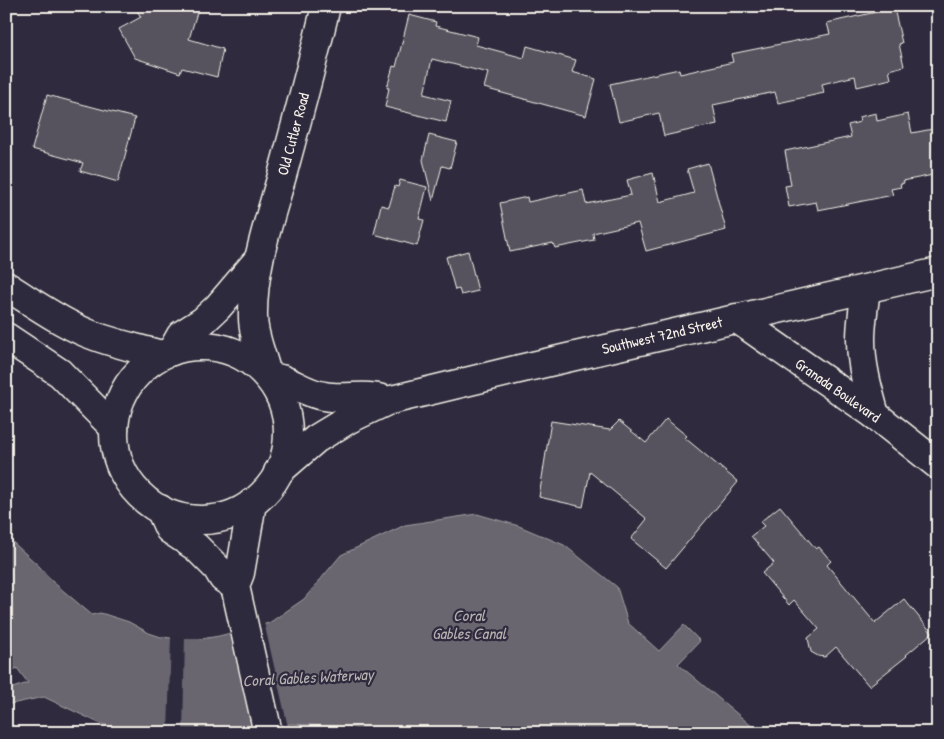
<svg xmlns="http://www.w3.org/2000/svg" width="944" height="739" font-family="'Patrick Hand',sans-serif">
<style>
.water{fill:#6a6670;stroke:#a19ea0}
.pier{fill:#2f2a3d}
.building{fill:#56525f;stroke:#f4f1e8}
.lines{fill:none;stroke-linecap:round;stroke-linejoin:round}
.minor-casing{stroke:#f4f1e8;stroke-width:31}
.major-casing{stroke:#f4f1e8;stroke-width:31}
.minor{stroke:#2f2a3d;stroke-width:28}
.major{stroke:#2f2a3d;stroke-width:28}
.labels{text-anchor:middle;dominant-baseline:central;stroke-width:4.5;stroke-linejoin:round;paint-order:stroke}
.street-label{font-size:15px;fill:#f4f1e8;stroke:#2f2a3d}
.water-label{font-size:16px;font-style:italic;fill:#b6b2b2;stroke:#2f2a3d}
</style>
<rect width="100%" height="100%" fill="#2f2a3d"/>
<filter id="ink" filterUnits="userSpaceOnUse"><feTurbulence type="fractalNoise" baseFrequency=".02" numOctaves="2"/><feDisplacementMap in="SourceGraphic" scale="10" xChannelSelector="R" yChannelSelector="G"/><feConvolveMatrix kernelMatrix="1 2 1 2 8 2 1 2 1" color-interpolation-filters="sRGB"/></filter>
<g filter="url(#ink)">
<polygon class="water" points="477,514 519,526 564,545 617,587 628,623 659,651 684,625 700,641 678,664 760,733 378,733 349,727 291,724 245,733 131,733 99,723 44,697 6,705 6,690 28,683 17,668 12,671 6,667 6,536 39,566 53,582 92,615 100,613 104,614 129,622 149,633 161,637 181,639 201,639 219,636 269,623 304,599 341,555 405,525"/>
<g class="pier">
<polygon points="264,622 288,727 252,733 229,631"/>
<polygon points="171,636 185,637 183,733 168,733"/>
</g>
<g class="building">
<polygon points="134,6 199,6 189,39 223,49 217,77 182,68 180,73 135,58 119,29 141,17"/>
<polygon points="894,8 902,43 899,44 904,66 889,70 891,79 857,87 855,76 822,84 824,93 778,103 775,92 713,105 717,124 664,136 659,113 619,122 610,84 679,69 680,74 733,62 731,54 830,34 827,23"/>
<polygon points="409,15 436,22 435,26 478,37 476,45 524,58 527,46 576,60 572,72 596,79 586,116 484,88 488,73 432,59 424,94 451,101 446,122 385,107 389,88 387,88 393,66 396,67"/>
<polygon points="47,95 135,118 118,182 80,171 83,163 32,149"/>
<polygon points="876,113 877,121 908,114 912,133 938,128 938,174 903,181 904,183 900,184 901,187 891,189 893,195 818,210 816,202 789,207 785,186 791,185 785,151 851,137 848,125 860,122 859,117"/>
<polygon points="429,135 457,142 450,168 442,166 433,201 423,160"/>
<polygon points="708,163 726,230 646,251 638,223 593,233 594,240 555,248 553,243 510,252 500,203 527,197 528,202 583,190 586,204 631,195 627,180 653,173 660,202 694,193 687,169"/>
<polygon points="400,180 427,187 419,219 424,220 417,246 374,234 381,205 389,207 395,186 398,187"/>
<polygon points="468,251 478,291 461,295 459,289 455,290 446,257"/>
<polygon points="666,419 687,436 685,438 738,482 666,568 631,539 647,519 590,472 583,507 539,497 551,421 610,430 619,421 646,443"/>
<polygon points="780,506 816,549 819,547 831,561 827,565 875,623 904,599 932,633 906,655 907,656 869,686 836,647 825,657 818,656 811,652 808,638 819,629 794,600 789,605 762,573 774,563 751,536 764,526 760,522"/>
</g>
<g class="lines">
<g class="minor-casing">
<g id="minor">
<path d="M6,286c26,16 52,35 81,47 24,10 50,15 74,22"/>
<path d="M866,289c-2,16 -5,34 -5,50 0,27 7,51 14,76"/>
<polyline points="736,318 875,415 938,465"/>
<polyline points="6,337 60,373 114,428"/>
</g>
</g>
<g class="major-casing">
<g id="major">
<circle cx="201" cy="433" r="87"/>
<polyline points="172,351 181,335 203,321 218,307 258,260"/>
<path d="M267,375c-4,-19 -14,-38 -14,-58 -1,-50 17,-98 30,-145 15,-55 30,-110 43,-166"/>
<path d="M269,378c5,0 11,0 15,2 14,6 25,14 40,16 20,4 43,-3 61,4"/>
<polyline points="278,472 316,439 349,419 387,401 515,370 938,272"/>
<polyline points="252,503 240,573 235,586 268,733"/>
<polyline points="160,509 169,529 196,547 217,568 223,578 235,586"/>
</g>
</g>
<use href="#minor" class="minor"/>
<use href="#major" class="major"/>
</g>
</g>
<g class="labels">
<g class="street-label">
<text transform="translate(293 134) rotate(-75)">Old Cutler Road</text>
<text transform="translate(662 335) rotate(-13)">Southwest 72nd Street</text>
<text transform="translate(838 390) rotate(35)">Granada Boulevard</text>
</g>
<g class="water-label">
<text x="469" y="615">Coral<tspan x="469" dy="18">Gables Canal</tspan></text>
<text transform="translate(308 677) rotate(-3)">Coral Gables Waterway</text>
</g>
</g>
<rect width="944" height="739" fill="none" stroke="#2f2a3d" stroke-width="25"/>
<rect x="12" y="12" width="919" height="714" fill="none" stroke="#f4f1e8" stroke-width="2" filter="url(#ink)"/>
</svg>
